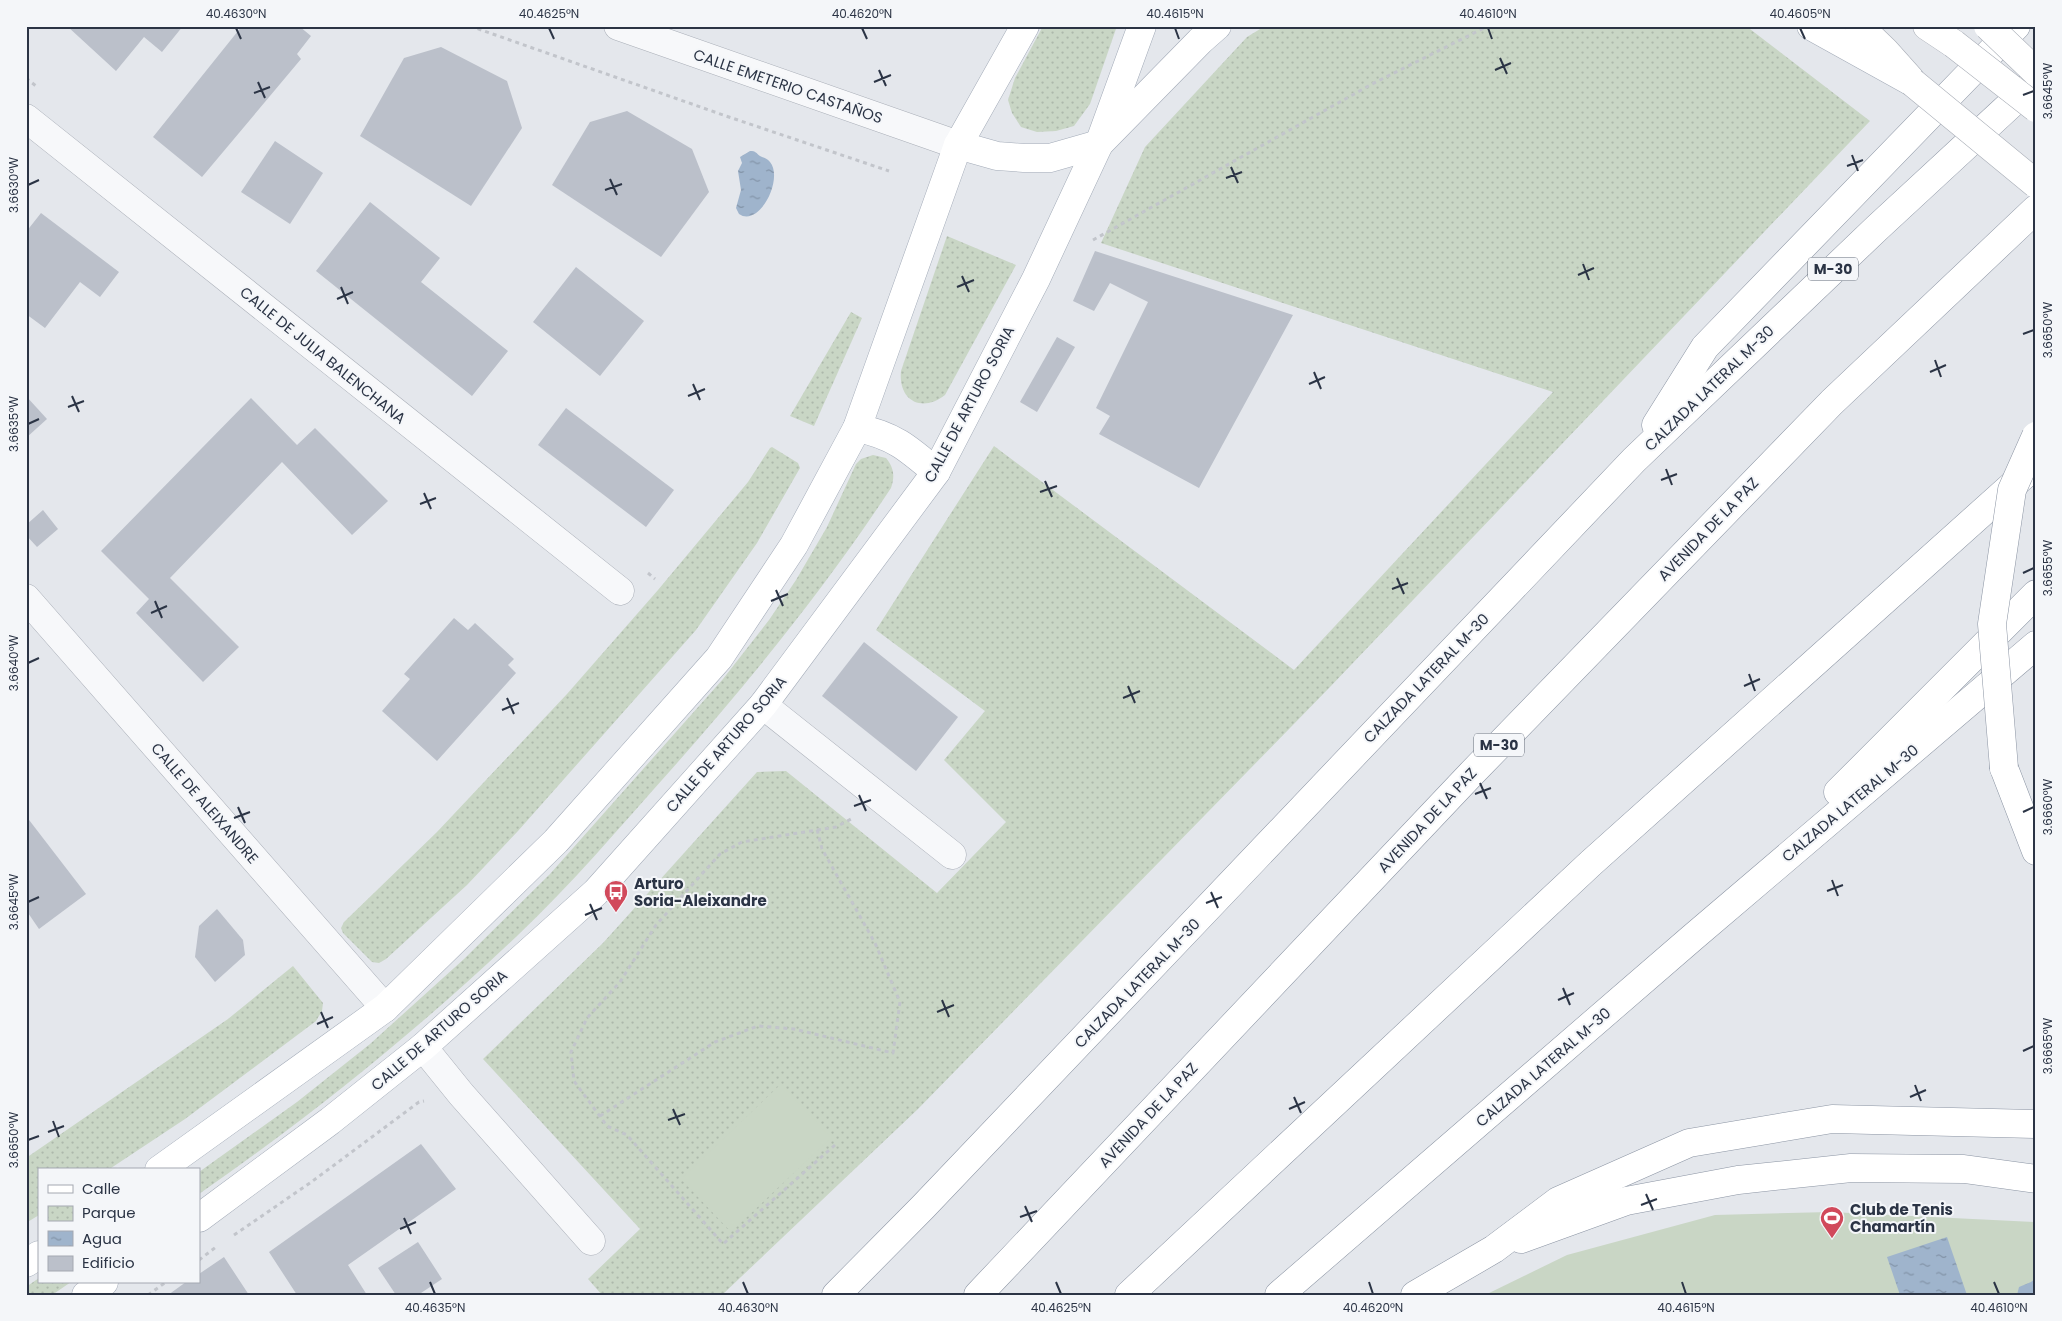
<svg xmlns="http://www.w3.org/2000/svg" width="2062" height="1321" font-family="Poppins,sans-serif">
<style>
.park{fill:url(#park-dots)}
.pitch{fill:#c9d6c5}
.water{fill:url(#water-ripples)}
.building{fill:#bbc0ca}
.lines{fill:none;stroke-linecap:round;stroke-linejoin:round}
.minor-casing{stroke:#a9aeb7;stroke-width:29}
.secondary-casing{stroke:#a9aeb7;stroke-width:29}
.primary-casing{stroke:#a3abb8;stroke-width:29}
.motorway-casing{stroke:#8b94a3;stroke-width:29}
.path{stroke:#c2c5cb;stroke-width:3;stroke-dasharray:4 4;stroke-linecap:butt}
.minor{stroke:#f7f8fa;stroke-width:28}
.secondary{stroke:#fff;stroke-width:28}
.primary{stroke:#fff;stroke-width:28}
.motorway{stroke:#fff;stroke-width:28}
.secondary-bridge-casing{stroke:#a9aeb7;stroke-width:29;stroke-linecap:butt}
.motorway-bridge-casing{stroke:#8b94a3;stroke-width:29;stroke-linecap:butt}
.secondary-bridge{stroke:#fff;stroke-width:28}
.motorway-bridge{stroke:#fff;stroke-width:28}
.ticks{fill:none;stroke:#2b3445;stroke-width:2}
.labels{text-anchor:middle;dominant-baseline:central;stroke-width:4;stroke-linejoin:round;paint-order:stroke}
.shield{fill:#f4f6f9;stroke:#676e7b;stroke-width:1}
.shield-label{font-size:14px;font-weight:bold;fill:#2b3445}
.street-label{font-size:15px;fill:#2b3445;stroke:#f4f6f9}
.poi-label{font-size:15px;font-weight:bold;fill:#2b3445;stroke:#f4f6f9;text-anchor:start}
.neatline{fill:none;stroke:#2b3445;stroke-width:2}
.ticks-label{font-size:12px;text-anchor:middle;fill:#2b3445}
</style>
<defs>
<pattern id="park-dots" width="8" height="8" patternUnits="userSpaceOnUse" patternTransform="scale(1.25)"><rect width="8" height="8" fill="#c9d6c5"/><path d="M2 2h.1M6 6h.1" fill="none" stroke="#adb8ab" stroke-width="1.8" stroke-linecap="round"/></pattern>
<pattern id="water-ripples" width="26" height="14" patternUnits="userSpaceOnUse" patternTransform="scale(1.25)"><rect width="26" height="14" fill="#9fb4cc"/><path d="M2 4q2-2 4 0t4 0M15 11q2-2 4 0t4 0" fill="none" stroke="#8293a7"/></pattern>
</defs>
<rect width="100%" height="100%" fill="#e4e7ec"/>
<g class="park">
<polygon points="1043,26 1117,26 1090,104 1074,126 1056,131 1037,132 1021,127 1012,113 1008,100 1015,78"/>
<polygon points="1265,26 1746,26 1870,121 1330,687 918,1109 722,1295 602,1295 588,1279 640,1229 483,1059 603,943 757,772 786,771 937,893 1006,822 944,760 985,711 876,630 994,446 1294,670 1553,392 1101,243 1145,147 1247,37"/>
<path d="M947,236l69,29 -71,130c-23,18 -47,6 -44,-24z"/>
<polygon points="851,312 862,318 814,426 790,416"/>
<polygon points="772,447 798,463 800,468 757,543 696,630 518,831 467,885 386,959 379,963 372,962 343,933 341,928 344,922 437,832 567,694 658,590 748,482 770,448"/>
<path d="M873,455l13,3c8,10 9,18 5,30 -66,100 -142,194 -221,283 -50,56 -99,114 -153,165 -99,94 -206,180 -318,258v-22l98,-70 73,-58 94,-85 86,-85 173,-195 46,-59 27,-40 31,-53 29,-63 5,-5z"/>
<polygon points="293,966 323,1003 322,1011 316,1021 185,1119 108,1170 39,1170 39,1215 26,1223 26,1158 228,1019"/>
<polygon points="39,1278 39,1282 71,1282 52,1295 26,1295 26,1287"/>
</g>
<g class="pitch">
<polygon points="781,1084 831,1138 731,1232 681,1179"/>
<polygon points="1830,1212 2036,1222 2036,1295 1485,1295 1567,1255 1715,1215"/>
</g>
<g class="water">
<path d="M750,151c6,0 6,2 10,5 4,2 7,2 10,6 14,17 -11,66 -31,52l-3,-6 5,-18 -3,-19 4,-8 -2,-6z"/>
<polygon points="1947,1237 1967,1295 1900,1295 1887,1257"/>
<polygon points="2036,1278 2036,1295 2017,1295 2019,1287 2031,1282"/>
</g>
<g class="building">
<polygon points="67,26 183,26 162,52 144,37 116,71"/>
<polygon points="242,26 299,26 311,36 297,54 301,59 202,177 153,137"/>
<polygon points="441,47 507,81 522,128 471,206 360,136 404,58"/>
<polygon points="627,111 692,149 709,192 661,257 552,185 590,122"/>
<polygon points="275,141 323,173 290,224 241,192"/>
<polygon points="370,202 440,258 421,282 508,351 472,396 316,271"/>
<polygon points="41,213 119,272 100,297 80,282 45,328 26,314 26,232"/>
<polygon points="1095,251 1293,315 1199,488 1099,434 1110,416 1096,408 1148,302 1110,283 1094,311 1073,301"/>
<polygon points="576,267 644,321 600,376 533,322"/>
<polygon points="1057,337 1075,347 1037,412 1020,402"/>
<polygon points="26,396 47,419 26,438"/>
<polygon points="251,398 297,445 315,428 388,501 352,535 282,462 170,578 239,647 203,682 136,613 149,599 101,551"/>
<polygon points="566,408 674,490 646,527 538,445"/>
<polygon points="43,510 58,529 37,547 26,535 26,525"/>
<polygon points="454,618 468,630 475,623 514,659 508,665 516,673 437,761 382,711 410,679 404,674"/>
<polygon points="864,642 958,717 916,771 822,696"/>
<polygon points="26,816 86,894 39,929 26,910"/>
<polygon points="217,909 243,940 245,955 215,982 195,957 199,926"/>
<polygon points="421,1144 456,1189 348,1265 367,1295 297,1295 269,1252"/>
<polygon points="418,1242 442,1279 418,1295 396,1295 378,1268"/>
<polygon points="224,1257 249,1295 168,1295 186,1282 199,1282 199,1274"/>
</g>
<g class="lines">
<g class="minor-casing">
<g id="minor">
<polyline points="618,26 958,145"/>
<polyline points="26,118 620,591"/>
<polyline points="26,598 385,1008"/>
<polyline points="763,705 952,855"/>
<polyline points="423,1047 461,1094 591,1241"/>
</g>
</g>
<g class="secondary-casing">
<g id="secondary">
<polyline points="1859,26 1885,51 1910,79"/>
<polyline points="1927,26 1954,44"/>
</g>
</g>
<g class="primary-casing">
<g id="primary">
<polyline points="1811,26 1912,82"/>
<polyline points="958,145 997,156 1024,158 1050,158 1099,144 1200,41 1217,26"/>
<path d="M857,428c36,7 51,20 79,44"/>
<polyline points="159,1170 385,1008 556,841 719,658 794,545 857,428 958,145 1025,26"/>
<polyline points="199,1218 330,1121 423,1047 596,892 763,705 936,472 1036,279 1099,144 1142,26"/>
<polyline points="26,1263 39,1255"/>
<polyline points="86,1295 104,1282"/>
</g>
</g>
<g class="motorway-casing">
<g id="motorway">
<polyline points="1656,425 1705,347 2016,26"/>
<polyline points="2004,768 2036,851"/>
<polyline points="1838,792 2036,594"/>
<polyline points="1521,1239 1626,1201 1738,1180 1851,1168 1964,1169 2036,1179"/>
<polyline points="836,1295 923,1207 1634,460 1877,228 2036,81"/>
<polyline points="978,1295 1471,774 1832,402 2036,209"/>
<polyline points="1129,1295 1591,863 2024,475"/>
<polyline points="1279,1295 1692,938 2036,645"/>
<polyline points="1415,1295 1494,1249 1558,1201 1689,1143 1832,1119 2036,1124"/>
</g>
</g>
<g class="path">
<polyline points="470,26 726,116 889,171"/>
<polyline points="26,78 36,86"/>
<polyline points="1093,240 1372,84 1488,26"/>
<polyline points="648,573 655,579"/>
<polyline points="600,1116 715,1042 758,1026 794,1029 893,1053 900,1002 875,943 822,849 817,829"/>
<polyline points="835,1145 723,1244 627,1135 607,1126 574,1081 571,1052 587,1018 620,982 656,925 720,854 742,842 836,827 853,818"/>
<polyline points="234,1235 310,1183 419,1102 424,1101"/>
<polyline points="199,1260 216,1247"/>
<polyline points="148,1295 166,1282"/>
</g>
<use href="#minor" class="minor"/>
<use href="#secondary" class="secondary"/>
<use href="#primary" class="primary"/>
<use href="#motorway" class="motorway"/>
<g class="secondary-bridge-casing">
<g id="secondary-bridge">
<polyline points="1988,26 2036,72"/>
<polyline points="1954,44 2036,108"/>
<polyline points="1912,82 2036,184"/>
</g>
</g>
<g class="motorway-bridge-casing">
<polyline id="motorway-bridge" points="2004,768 1992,624 2012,490 2036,436"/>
</g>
<use href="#secondary-bridge" class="secondary-bridge"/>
<use href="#motorway-bridge" class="motorway-bridge"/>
</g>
<path class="ticks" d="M236,28l5,11M549,28l5,11M862,28l5,11M1175,28l4,11M1488,28l4,11M1800,28l5,11M1500,58l7,16M879,70l7,16M1495,70l16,-7M258,82l7,16M874,82l17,-7M254,93l16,-6M2023,95l11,-4M1852,155l6,16M1847,166l16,-6M1231,167l7,16M1226,178l16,-6M610,179l7,16M28,185l11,-5M605,190l17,-6M1583,264l6,16M1578,275l16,-7M962,276l7,16M341,287l7,17M957,287l17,-7M337,299l16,-7M2023,334l11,-4M1935,360l6,17M1314,372l7,17M1930,372l16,-7M693,384l7,16M1309,384l16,-7M72,396l7,16M688,396l17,-7M68,407l16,-6M28,424l11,-5M1666,469l6,16M1661,480l16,-6M1045,481l7,16M1040,492l17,-6M424,493l7,16M420,504l16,-6M2023,573l11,-5M1397,578l7,16M1392,589l16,-6M776,590l7,16M155,601l7,17M771,601l17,-7M151,613l16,-7M28,663l11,-5M1749,674l6,17M1128,686l7,17M1744,686l16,-7M507,698l7,16M1123,698l17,-7M502,710l17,-7M1480,783l7,16M1475,794l16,-6M859,795l7,16M854,806l17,-6M238,807l7,16M2023,812l11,-5M234,818l16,-6M1832,880l6,16M1827,891l16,-6M1211,892l7,16M28,902l11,-5M1206,903l16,-6M590,904l7,16M585,915l17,-7M1563,988l7,17M942,1000l7,17M1558,1000l16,-7M321,1012l7,16M937,1012l17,-7M317,1024l16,-7M2023,1051l11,-5M1915,1085l6,16M1294,1097l7,16M1910,1097l16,-7M673,1109l7,16M1289,1109l16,-7M668,1120l17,-6M53,1121l6,16M48,1132l16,-6M28,1140l11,-4M1646,1194l7,16M1641,1205l16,-6M1025,1206l7,16M1020,1217l17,-6M404,1218l7,16M400,1229l16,-7M430,1282l5,12M743,1282l5,12M1056,1282l5,12M1369,1282l4,12M1682,1282l4,12M1994,1282l5,12"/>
<defs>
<g id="bus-pin" transform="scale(1.25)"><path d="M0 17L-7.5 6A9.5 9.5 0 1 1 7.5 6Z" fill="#d1495b" stroke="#f4f6f9"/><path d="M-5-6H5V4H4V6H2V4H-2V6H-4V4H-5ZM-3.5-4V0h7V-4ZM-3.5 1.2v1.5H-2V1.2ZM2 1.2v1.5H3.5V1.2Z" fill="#fff"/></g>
<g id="stadium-pin" transform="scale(1.25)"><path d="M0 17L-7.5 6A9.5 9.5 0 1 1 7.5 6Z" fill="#d1495b" stroke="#f4f6f9"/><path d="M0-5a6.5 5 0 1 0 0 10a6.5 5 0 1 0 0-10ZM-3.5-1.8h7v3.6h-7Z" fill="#fff"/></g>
</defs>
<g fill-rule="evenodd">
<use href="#bus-pin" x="616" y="892"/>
<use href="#stadium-pin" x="1832" y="1218"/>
</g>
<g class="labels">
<g class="shield">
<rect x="1808" y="257.5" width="50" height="23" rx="4"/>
<rect x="1474" y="733.5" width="50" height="23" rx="4"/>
</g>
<g class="shield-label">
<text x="1833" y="269">M-30</text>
<text x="1499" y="745">M-30</text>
</g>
<g class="street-label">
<text transform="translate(788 86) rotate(19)">CALLE EMETERIO CASTAÑOS</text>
<text transform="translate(323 355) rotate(39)">CALLE DE JULIA BALENCHANA</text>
<text transform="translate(1709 388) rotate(-44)">CALZADA LATERAL M-30</text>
<text transform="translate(969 404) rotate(-62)">CALLE DE ARTURO SORIA</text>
<text transform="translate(1708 529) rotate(-46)">AVENIDA DE LA PAZ</text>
<text transform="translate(1426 678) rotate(-46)">CALZADA LATERAL M-30</text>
<text transform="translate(726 744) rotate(-49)">CALLE DE ARTURO SORIA</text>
<text transform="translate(205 803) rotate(49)">CALLE DE ALEIXANDRE</text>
<text transform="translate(1850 803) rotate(-40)">CALZADA LATERAL M-30</text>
<text transform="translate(1427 820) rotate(-47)">AVENIDA DE LA PAZ</text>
<text transform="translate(1137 983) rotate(-46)">CALZADA LATERAL M-30</text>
<text transform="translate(439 1030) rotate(-41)">CALLE DE ARTURO SORIA</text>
<text transform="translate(1543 1067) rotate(-41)">CALZADA LATERAL M-30</text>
<text transform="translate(1148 1115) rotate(-47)">AVENIDA DE LA PAZ</text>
</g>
<g class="poi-label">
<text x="634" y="883">Arturo<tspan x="634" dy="17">Soria-Aleixandre</tspan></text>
<text x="1850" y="1209">Club de Tenis<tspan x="1850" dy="17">Chamartín</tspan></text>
</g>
</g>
<rect width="2062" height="1321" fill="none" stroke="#f4f6f9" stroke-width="55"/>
<rect x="38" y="1168" width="162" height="115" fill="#f4f6f9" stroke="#a4a8b1"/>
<rect x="48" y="1185" width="25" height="8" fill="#ffffff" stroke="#a4a8b1"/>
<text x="82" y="1194" font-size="15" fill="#2b3445">Calle</text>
<rect x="48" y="1206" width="25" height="15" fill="url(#park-dots)" stroke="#a4a8b1"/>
<text x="82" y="1218" font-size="15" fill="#2b3445">Parque</text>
<rect x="48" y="1231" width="25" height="15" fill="url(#water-ripples)" stroke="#a4a8b1"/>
<text x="82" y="1244" font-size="15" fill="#2b3445">Agua</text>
<rect x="48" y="1256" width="25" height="15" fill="#bbc0ca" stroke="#a4a8b1"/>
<text x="82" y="1268" font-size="15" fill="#2b3445">Edificio</text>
<rect x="28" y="28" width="2006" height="1266" class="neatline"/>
<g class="ticks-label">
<text x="236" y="18">40.4630°N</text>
<text x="549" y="18">40.4625°N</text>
<text x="862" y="18">40.4620°N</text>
<text x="1175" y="18">40.4615°N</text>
<text x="1488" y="18">40.4610°N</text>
<text x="1800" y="18">40.4605°N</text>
<text transform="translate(2048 91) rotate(-90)" y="4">3.6645°W</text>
<text transform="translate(14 185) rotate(-90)" y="4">3.6630°W</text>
<text transform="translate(2048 330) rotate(-90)" y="4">3.6650°W</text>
<text transform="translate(14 424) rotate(-90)" y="4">3.6635°W</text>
<text transform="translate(2048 568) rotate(-90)" y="4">3.6655°W</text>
<text transform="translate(14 663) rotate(-90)" y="4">3.6640°W</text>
<text transform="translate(2048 807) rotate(-90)" y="4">3.6660°W</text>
<text transform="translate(14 902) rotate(-90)" y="4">3.6645°W</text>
<text transform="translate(2048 1046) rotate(-90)" y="4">3.6665°W</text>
<text transform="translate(14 1140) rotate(-90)" y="4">3.6650°W</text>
<text x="435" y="1312">40.4635°N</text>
<text x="748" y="1312">40.4630°N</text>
<text x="1061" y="1312">40.4625°N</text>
<text x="1373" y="1312">40.4620°N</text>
<text x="1686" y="1312">40.4615°N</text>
<text x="1999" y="1312">40.4610°N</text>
</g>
</svg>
